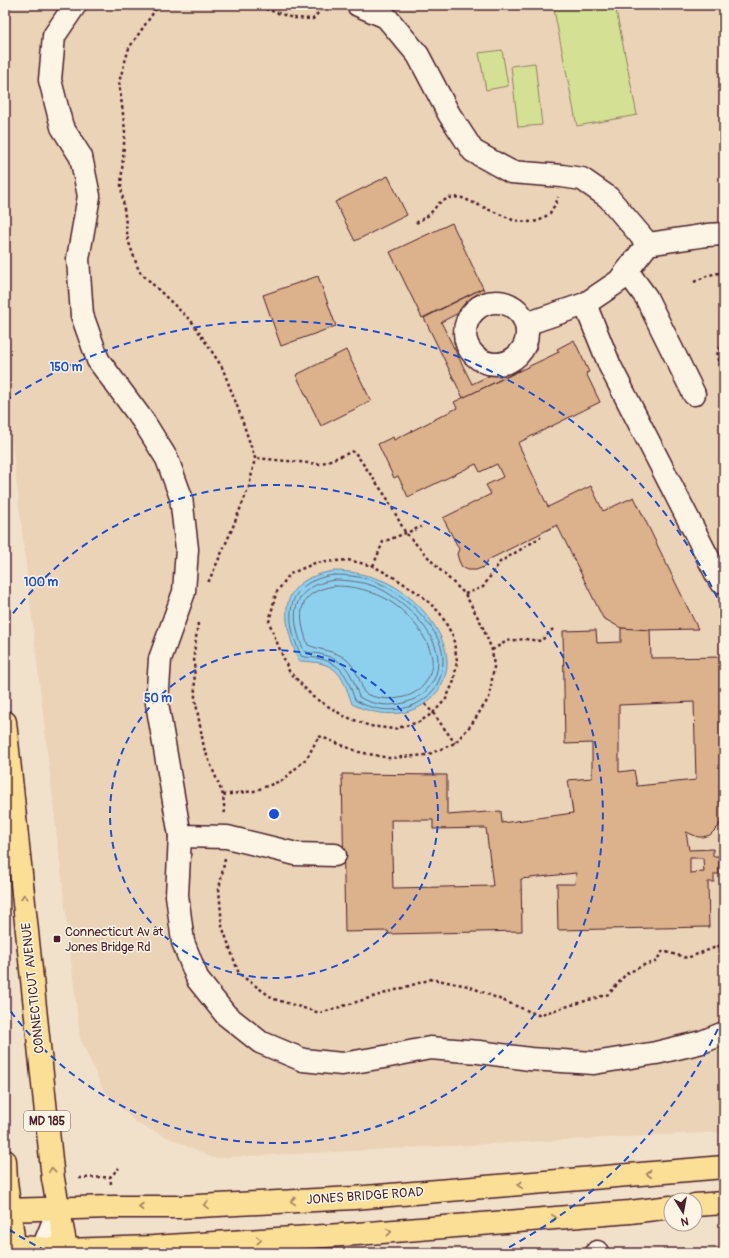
<svg xmlns="http://www.w3.org/2000/svg" width="729" height="1258" font-family="Pangolin,sans-serif">
<style>
.built{fill:#ebd3b7}
.green{fill:#d4e194;stroke:#8f8060}
.water{fill:#8dd0ee;stroke:#7289a0}
.lines{fill:none;stroke-linecap:round;stroke-linejoin:round}
.shore{stroke:#656679;stroke-width:1}
.building{fill:#dbb28c;stroke:#4a1f2b;fill-rule:evenodd}
.minor-casing{stroke:#4a1f2b;stroke-width:25}
.major-casing{stroke:#4a1f2b;stroke-width:25}
.path{stroke:#4a1f2b;stroke-width:2.5;stroke-dasharray:3 3;stroke-linecap:butt}
.minor{stroke:#fcf5e5;stroke-width:22}
.major{stroke:#fbdf96;stroke-width:22}
.oneway{stroke:#a27f60}
.ring{fill:none;stroke:#1d4ed8;stroke-width:2;stroke-dasharray:7 5}
.poi-dot{fill:#4a1f2b;stroke:#fcf5e5;stroke-width:1.5}
.labels{text-anchor:middle;dominant-baseline:central;stroke-width:3;stroke-linejoin:round;paint-order:stroke}
.shield{fill:#fcf5e5;stroke:#7f5f63;stroke-width:1}
.shield-label{font-size:12px;font-weight:bold;fill:#4a1f2b}
.poi-label{font-size:13px;fill:#4a1f2b;stroke:#fcf5e5;text-anchor:start}
.street-label{font-size:13px;fill:#4a1f2b;stroke:#fcf5e5}
.centre{fill:#1d4ed8;stroke:#fcf5e5;stroke-width:2}
.ring-label{font-size:12px;text-anchor:middle;font-weight:bold;fill:#1d4ed8;stroke:#fcf5e5;stroke-width:3;stroke-linejoin:round;paint-order:stroke}
</style>
<rect width="100%" height="100%" fill="#f2e1ca"/>
<filter id="ink" filterUnits="userSpaceOnUse"><feTurbulence type="fractalNoise" baseFrequency=".025" numOctaves="2"/><feDisplacementMap in="SourceGraphic" scale="8" xChannelSelector="R" yChannelSelector="G"/><feConvolveMatrix kernelMatrix="1 2 1 2 8 2 1 2 1" color-interpolation-filters="sRGB"/></filter>
<g filter="url(#ink)">
<polygon class="built" points="5,5 724,5 724,1132 213,1158 136,1123 103,1090 80,1038 5,382"/>
<g class="green">
<polygon points="553,5 615,5 637,115 577,126"/>
<polygon points="502,50 508,86 486,90 479,53"/>
<polygon points="535,63 542,125 518,127 511,66"/>
</g>
<path class="water" d="M334,571c15,0 30,3 44,8 30,9 68,49 69,82 1,10 -4,23 -10,31 -21,27 -57,26 -85,12 -11,-34 -17,-42 -53,-43 -19,-44 -22,-81 35,-90z"/>
<g class="lines">
<g class="shore">
<path d="M334,575c15,0 31,2 45,8 26,11 66,48 64,79 -2,46 -54,59 -88,38 -8,-23 -11,-36 -38,-42 -6,-1 -11,0 -16,-2 -17,-39 -17,-74 33,-81z"/>
<path d="M334,580c14,0 29,2 42,7 25,10 63,46 62,75 -1,40 -49,53 -79,35 -8,-25 -12,-36 -39,-43 -5,-1 -11,-1 -16,-3 -15,-35 -14,-64 30,-71z"/>
<path d="M335,586c13,0 26,2 38,7 25,8 54,38 59,65 1,6 -1,12 -3,18 -9,23 -39,27 -60,19 -1,0 -5,-2 -5,-3 -2,-2 -2,-6 -3,-8 -3,-8 -7,-18 -14,-24 -12,-10 -25,-9 -39,-15 -11,-30 -12,-54 27,-59z"/>
</g>
</g>
<g class="building">
<polygon points="388,176 407,215 355,241 335,202"/>
<polygon points="452,223 483,288 422,318 390,252"/>
<polygon points="318,276 336,326 281,346 263,295"/>
<polygon points="483,288 488,298 441,322 472,384 516,363 520,370 463,398 424,318"/>
<polygon points="574,340 589,372 586,373 600,402 518,443 548,507 591,486 603,511 634,497 698,629 650,630 621,628 603,618 557,525 488,560 484,567 476,570 468,570 462,567 459,561 457,554 459,549 443,518 491,494 486,485 503,477 497,464 480,472 476,464 408,497 398,476 394,478 378,444 393,437 394,440 457,408 454,402 559,352 557,349"/>
<polygon points="346,350 371,401 321,426 296,375"/>
<path d="M621,628l29,2 1,28 73,-1v167h-5v2l-9,9 -7,2h-5l-12,-5 3,18 24,-1v7h6v18h-5v8h-6l1,45 -151,3 -1,-46h18l1,-11 -55,6 1,52 -133,3 -1,-3 -43,1 -3,-158 105,1v40l54,-4 1,12 71,-10 -5,-33 24,-2v-35l-27,1 -2,-113 33,-1 1,13 24,-1zM694,702l2,78 -59,6 -3,-16 -15,2v-67zM391,820h42v9l53,-1 7,58 -100,2zM690,858h13l1,14 -14,1z"/>
</g>
<g class="lines">
<g class="minor-casing">
<g id="minor">
<polyline points="75,5 54,36 50,80 62,127 81,157 89,196 78,259 82,315 98,360 144,422 167,459 181,497 187,549 184,592 160,659 157,703 180,836 177,895 183,942 198,980 226,1015 260,1042 303,1060 342,1064 384,1057 430,1048 479,1052 530,1059 594,1063 656,1053 702,1042 724,1033"/>
<polyline points="358,5 386,17 418,55 449,114 473,151 511,172 562,176 582,179 608,197 648,244"/>
<polyline points="627,271 646,297 694,394"/>
<circle cx="496" cy="333" r="31"/>
<polyline points="585,304 610,366 720,581"/>
<polyline points="526,324 585,304 619,281 648,244 707,235 724,234"/>
<polyline points="180,836 227,837 296,854 335,855"/>
<polyline points="597,1252 597,1253"/>
<polyline points="41,1253 59,1208"/>
</g>
</g>
<g class="major-casing">
<g id="major">
<polyline points="5,722 53,1179 67,1253"/>
<polyline points="5,1161 6,1181 15,1253"/>
<polyline points="695,1205 724,1203"/>
<polyline points="5,1210 112,1207 180,1207 354,1198 724,1167"/>
<polyline points="5,1246 66,1250 153,1247 357,1234 630,1212 671,1207"/>
</g>
</g>
<g class="path">
<polyline points="161,5 158,6 129,48 119,82 125,130 121,185 128,240 139,271 193,323 222,367 239,411 255,458 249,487 230,534 208,583"/>
<polyline points="254,5 293,18 313,19 325,5"/>
<polyline points="416,223 429,215 439,203 449,198 460,197 513,220 527,222 539,221 550,213 556,203 558,197"/>
<polyline points="694,282 709,275 724,272"/>
<polyline points="724,343 717,351 720,365 724,371"/>
<polygon points="348,560 373,566 395,578 421,595 440,613 453,636 457,661 454,681 446,699 433,713 419,722 394,729 370,726 344,716 313,697 289,671 278,645 269,622 276,593 290,574 315,563"/>
<polyline points="373,566 383,542 421,527"/>
<polyline points="465,594 483,587 500,562 541,537"/>
<polyline points="198,623 194,653 195,698 204,748 223,795 225,815"/>
<polyline points="492,650 507,641 525,639 541,641 553,629"/>
<polyline points="425,704 433,713 455,743"/>
<polyline points="223,795 254,791 283,780 307,758 319,736 359,752 389,758 427,755 455,743 471,725 489,698 494,667 492,650 481,623 465,594 439,569 405,532 387,498 354,451 320,464 255,458"/>
<polyline points="225,859 219,889 222,926 239,974 274,999 320,1013 432,979 468,986 538,1015 609,994 626,974 644,965 655,962 663,951 687,958 719,946 724,946"/>
<polyline points="79,1178 110,1177"/>
<polyline points="111,1184 110,1177 119,1168"/>
</g>
<use href="#minor" class="minor"/>
<use href="#major" class="major"/>
</g>
<defs><path id="oneway-chevron" d="M-2-3.5L2.5 0L-2 3.5" fill="none" stroke-width="1.6" stroke-linecap="round" stroke-linejoin="round"/></defs>
<g class="oneway">
<use href="#oneway-chevron" transform="translate(24 897) rotate(-96)"/>
<use href="#oneway-chevron" transform="translate(52 1170) rotate(-96)"/>
<use href="#oneway-chevron" transform="translate(649 1174) rotate(174)"/>
<use href="#oneway-chevron" transform="translate(520 1185) rotate(175)"/>
<use href="#oneway-chevron" transform="translate(293 1201) rotate(178)"/>
<use href="#oneway-chevron" transform="translate(206 1205) rotate(178)"/>
<use href="#oneway-chevron" transform="translate(141 1207) rotate(180)"/>
<use href="#oneway-chevron" transform="translate(554 1218) rotate(-5)"/>
<use href="#oneway-chevron" transform="translate(389 1232) rotate(-5)"/>
<use href="#oneway-chevron" transform="translate(259 1240) rotate(-4)"/>
</g>
</g>
<g class="ring">
<circle cx="274" cy="814" r="164"/>
<path d="M6 623A329 329 0 1 1 6 1005"/>
<path d="M723 1018A493 493 0 0 1 502 1251M46 1251A493 493 0 0 1 5 1227M5 401A493 493 0 0 1 723 610"/>
</g>
<rect class="poi-dot" x="53" y="935" width="8" height="8" rx="2"/>
<g class="labels">
<rect class="shield" x="24" y="1111" width="46" height="20" rx="3"/>
<g class="shield-label">
<text x="47" y="1121">MD 185</text>
</g>
<g class="poi-label">
<text x="65" y="932">Connecticut Av at<tspan x="65" dy="15">Jones Bridge Rd</tspan></text>
</g>
<g class="street-label">
<text transform="translate(33 988) rotate(-96)">CONNECTICUT AVENUE</text>
<text transform="translate(365 1196) rotate(-4)">JONES BRIDGE ROAD</text>
</g>
</g>
<circle cx="274" cy="814" r="6" class="centre"/>
<g class="ring-label">
<text x="66" y="371">150 m</text>
<text x="41" y="586">100 m</text>
<text x="158" y="702">50 m</text>
</g>
<rect width="729" height="1258" fill="none" stroke="#fcf5e5" stroke-width="20"/>
<rect x="10" y="10" width="709" height="1238" fill="none" stroke="#4a1f2b" stroke-width="1.5" filter="url(#ink)"/>
<g transform="translate(683 1212) rotate(169)"><circle r="19" fill="#fcf5e5" stroke="#b59f9b"/>
<path d="M0-3L7 15L0 10L-7 15Z" fill="#4a1f2b"/>
<text y="-6" font-size="11" font-weight="bold" text-anchor="middle" fill="#4a1f2b">N</text>
</g>
</svg>
